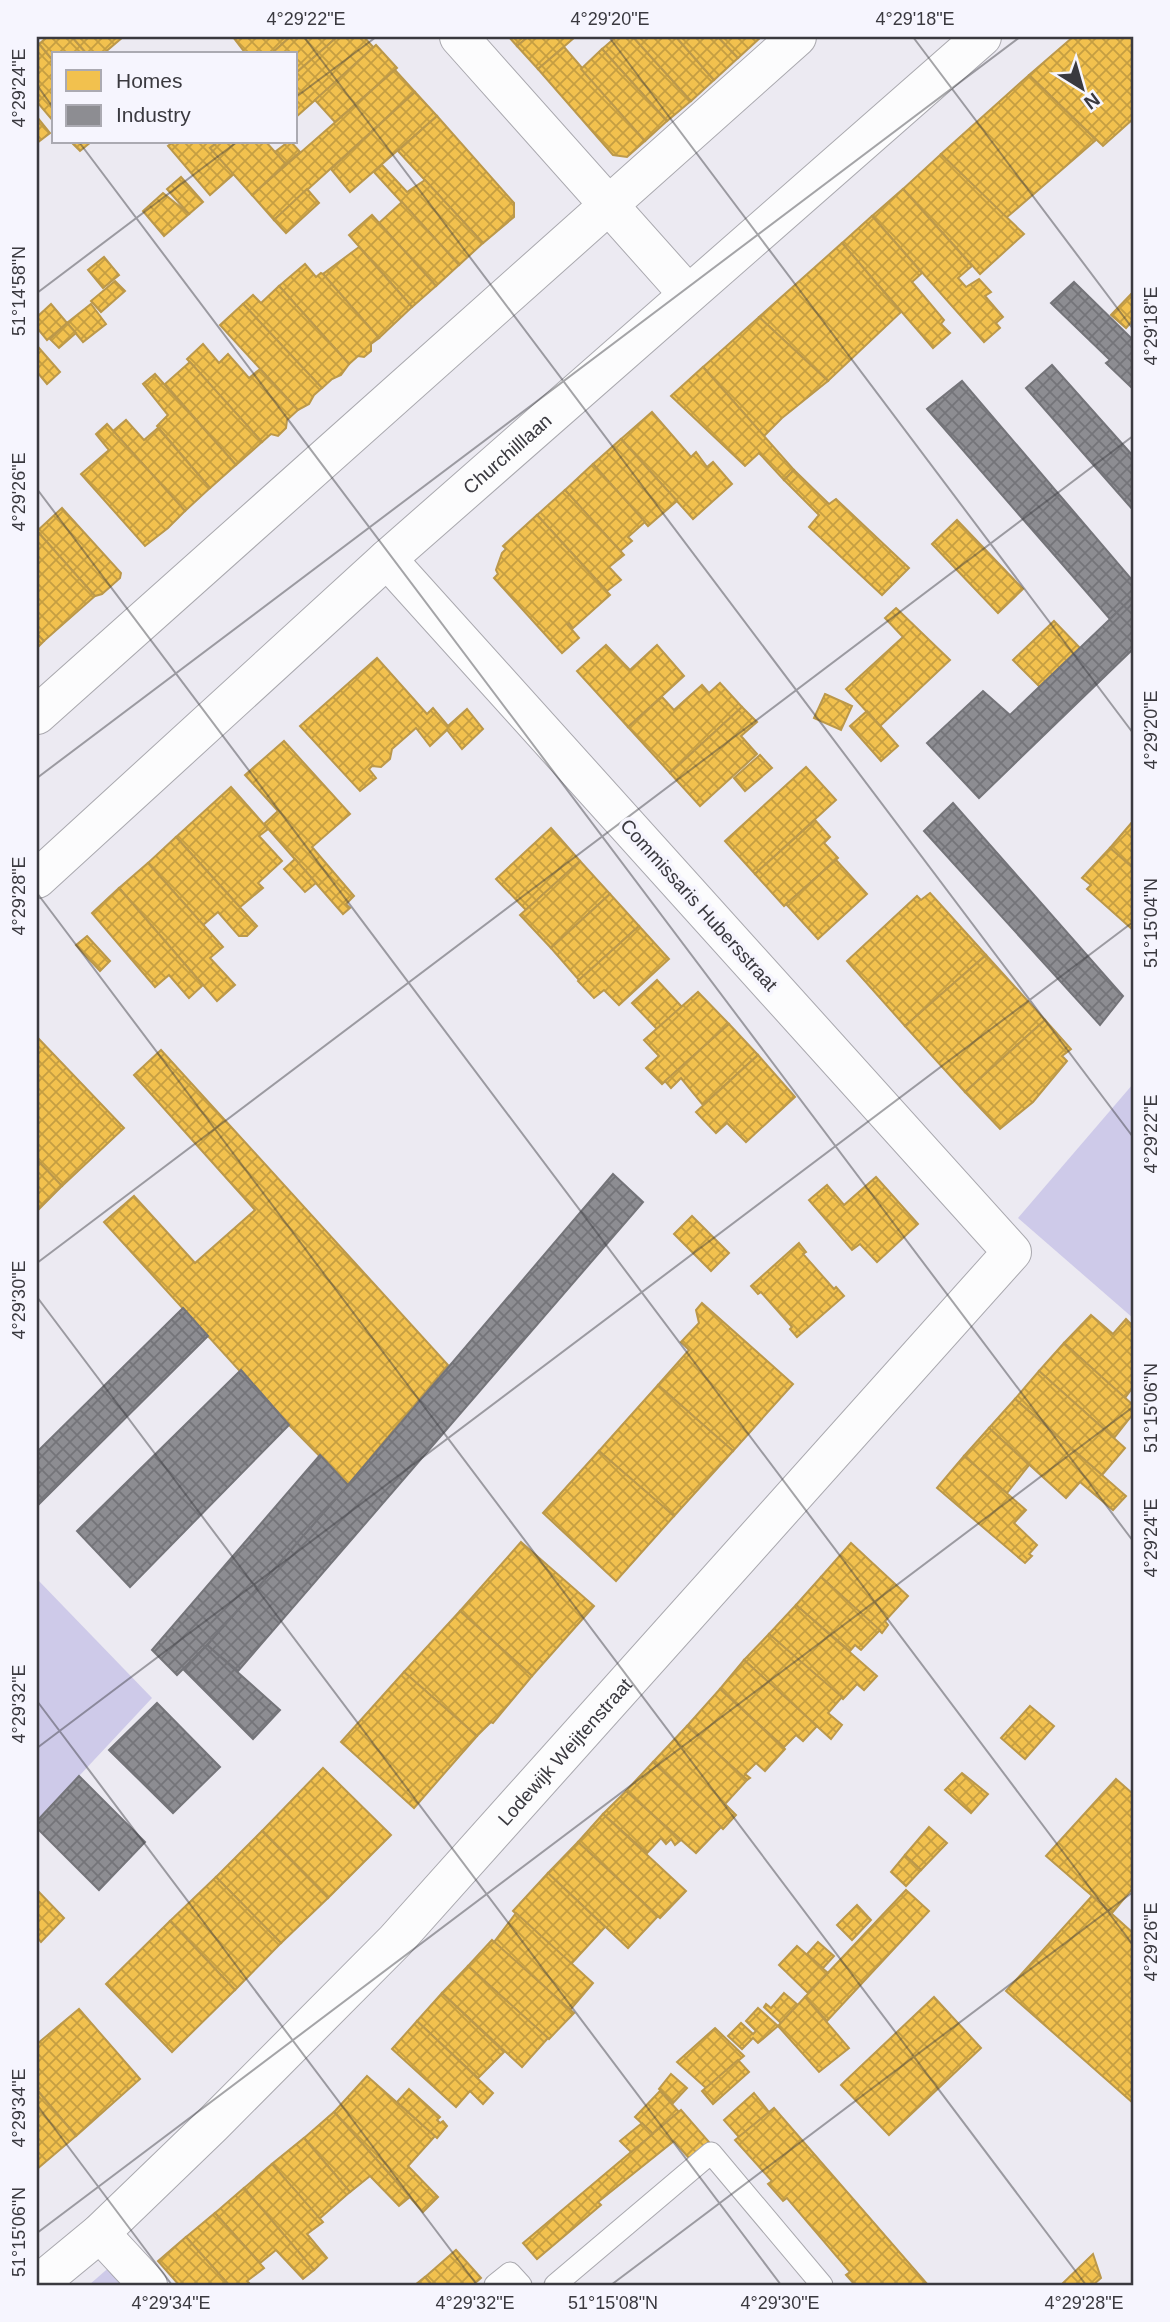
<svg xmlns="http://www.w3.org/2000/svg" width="1170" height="2322" font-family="Helvetica,sans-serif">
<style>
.green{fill:#cecae9}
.homes{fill:url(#homes-cross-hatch);stroke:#bb984a;stroke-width:2}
.industry{fill:url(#industry-cross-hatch);stroke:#747479;stroke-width:2}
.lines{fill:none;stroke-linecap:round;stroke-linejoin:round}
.lane-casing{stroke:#a9a8ae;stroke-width:23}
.street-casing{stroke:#a9a8ae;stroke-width:40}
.secondary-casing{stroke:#a9a8ae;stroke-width:40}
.lane{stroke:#fcfcfd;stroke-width:21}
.street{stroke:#fcfcfd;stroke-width:38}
.secondary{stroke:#fcfcfd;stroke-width:38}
.ticks{fill:none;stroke:#3a393f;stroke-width:2;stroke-opacity:0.45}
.labels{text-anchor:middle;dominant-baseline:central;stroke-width:7;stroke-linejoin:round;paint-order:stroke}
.street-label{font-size:19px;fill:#3a393f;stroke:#f6f5fe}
.neatline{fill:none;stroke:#3a393f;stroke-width:2.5}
.ticks-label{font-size:18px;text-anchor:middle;fill:#3a393f}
</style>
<defs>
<pattern id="homes-cross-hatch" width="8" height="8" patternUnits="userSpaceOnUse" patternTransform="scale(1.75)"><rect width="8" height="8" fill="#f2c14e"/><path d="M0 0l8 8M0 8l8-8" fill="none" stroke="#c59e42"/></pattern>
<pattern id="industry-cross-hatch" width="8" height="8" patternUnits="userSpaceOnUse" patternTransform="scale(1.75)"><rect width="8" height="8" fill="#8d8d92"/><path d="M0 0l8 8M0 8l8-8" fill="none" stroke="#747479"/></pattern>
</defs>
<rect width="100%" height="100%" fill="#eceaf2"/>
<g class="green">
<polygon points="1133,1084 1133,1318 1018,1218"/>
<polygon points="37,1579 152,1698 37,1821"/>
<polygon points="113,2264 131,2285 89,2285"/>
</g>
<g class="homes">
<polygon points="47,37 72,37 87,54 54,54 54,62 39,44"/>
<polygon points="72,37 123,37 103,54 87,54"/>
<polygon points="233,37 290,37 271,54 246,54"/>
<polygon points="290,37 337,37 296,73 296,54 271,54"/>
<polygon points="337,37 364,37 374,48 296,117 296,73"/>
<polygon points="509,37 528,37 517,46"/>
<polygon points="528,37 575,37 538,69 517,46"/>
<polygon points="616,37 633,37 691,101 667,121 602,49"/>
<polygon points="633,37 676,37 714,80 691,101"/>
<polygon points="676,37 718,37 738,58 714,80"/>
<polygon points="718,37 761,37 738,58"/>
<polygon points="1073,37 1133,37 1133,119 1103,146 1029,75"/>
<polygon points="39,44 54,62 54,122 37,102 37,46"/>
<polygon points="376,45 397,68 335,122 315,100"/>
<polygon points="564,47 645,141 627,157 613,155 538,69"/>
<polygon points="602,49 667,121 645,141 581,69"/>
<polygon points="395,70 415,92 274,220 252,195"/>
<polygon points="1029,75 1096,140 1006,218 941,154"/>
<polygon points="415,92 437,116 350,192 331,169"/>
<polygon points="437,116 514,203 514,217 483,243 398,151"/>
<polygon points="37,117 50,133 37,143"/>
<polygon points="71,142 91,142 80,151"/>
<polygon points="173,142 218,142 210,148 234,174 210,195 168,146"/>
<polygon points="218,142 266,142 286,164 252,195 210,148"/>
<polygon points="288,142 291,142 300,152 286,164 275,152"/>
<polygon points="941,154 1024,234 980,274 903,189"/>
<polygon points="382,165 407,192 425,180 483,243 459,265 374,172"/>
<polygon points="181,177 203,202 189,214 167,189"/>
<polygon points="307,189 319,203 286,233 274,220"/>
<polygon points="903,189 972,266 958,278 966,287 979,279 991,292 985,296 1003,317 996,323 1000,328 984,342 872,216"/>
<polygon points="163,193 189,214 164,236 143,211"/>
<polygon points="402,202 459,265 436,286 379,223"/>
<polygon points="372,215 436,286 412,307 349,235"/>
<polygon points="872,216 922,273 912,282 944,320 941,324 950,333 933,348 842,243"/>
<polygon points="842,243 901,312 828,381 759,317"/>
<polygon points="359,247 412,307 379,338 323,274"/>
<polygon points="104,257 119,275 103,288 88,270"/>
<polygon points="305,264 316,277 321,273 323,274 379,338 371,344 371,351 364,357 358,356 349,364 279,286"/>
<polygon points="115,281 125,291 101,312 91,301"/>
<polygon points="279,286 349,364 341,375 332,379 322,388 243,304 253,295 261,303"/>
<polygon points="1133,292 1133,320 1126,328 1111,315"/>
<polygon points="51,304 67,323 47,340 37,328 37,317"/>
<polygon points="91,304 106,324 83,342 67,323"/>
<polygon points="243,304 322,388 314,395 309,404 298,410 220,325"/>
<polygon points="759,317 828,381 782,418 764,436 703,367"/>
<polygon points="67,323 76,333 59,348 50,339"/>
<polygon points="203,344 219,363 228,354 249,378 260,369 298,410 287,420 286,428 278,436 271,434 262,442 187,359"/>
<polygon points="39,348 60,372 47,384 37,372 37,350"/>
<polygon points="190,362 262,442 236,465 165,384"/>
<polygon points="703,367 794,470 784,480 759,453 745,466 671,396"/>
<polygon points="155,374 236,465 210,488 157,426 168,415 143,384"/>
<polygon points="652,412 691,457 696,452 707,467 713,462 732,484 693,519 621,439"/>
<polygon points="126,420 144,440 158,428 210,488 185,511 113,431"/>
<polygon points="107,424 185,511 168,528 145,546 81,474 109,450 96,434"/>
<polygon points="621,439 677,501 648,526 593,464"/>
<polygon points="593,464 645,522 628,537 632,541 620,551 565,490"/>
<polygon points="794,470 829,504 836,499 909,568 882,595 809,527 819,515 784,480"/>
<polygon points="565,490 624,555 609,567 621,580 607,591 537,515"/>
<polygon points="62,508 121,573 120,578 102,594 95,596 37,531"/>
<polygon points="537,515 610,595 573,628 569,623 567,624 579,638 562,653 494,578 498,574 496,570 502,553 506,549 503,546"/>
<polygon points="957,520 1023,589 998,613 932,544"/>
<polygon points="37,531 95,596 44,641 37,634"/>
<polygon points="896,608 950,660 880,726 846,689 903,637 885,618"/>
<polygon points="1054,621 1080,648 1040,687 1013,660"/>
<polygon points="37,634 44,641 37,648"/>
<polygon points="606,645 630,670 657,645 684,676 628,727 577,671"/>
<polygon points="377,658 427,714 433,708 448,726 467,709 483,729 462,749 447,730 430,746 416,728 392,749 390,759 381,767 372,766 369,769 376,778 360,791 300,726"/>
<polygon points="720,683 742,707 670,773 628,727 662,697 674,710 702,685 709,693"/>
<polygon points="825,694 852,706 841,730 814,718"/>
<polygon points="742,707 757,722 741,736 757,754 700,806 670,773"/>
<polygon points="867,711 898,746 881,761 850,726"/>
<polygon points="284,741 350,814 312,847 354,896 346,904 350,908 343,914 264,824 278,811 245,775"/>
<polygon points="760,755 772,768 745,791 734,778"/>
<polygon points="806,767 836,800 755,874 725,841"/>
<polygon points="231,787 268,829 259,836 282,861 258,883 263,888 240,907 176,837"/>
<polygon points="815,820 830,837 824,843 838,858 784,906 755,874"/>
<polygon points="1133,821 1133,868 1110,848"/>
<polygon points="551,828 580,861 526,910 496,879"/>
<polygon points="176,837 257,926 247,936 239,936 218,912 203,925 148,863"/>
<polygon points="1110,848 1133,868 1133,930 1087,889 1091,885 1082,878"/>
<polygon points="295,859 316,883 305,892 284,869"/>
<polygon points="836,860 867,894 818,939 786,904"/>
<polygon points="580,861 610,894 551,948 520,915"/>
<polygon points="148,863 223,947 210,958 235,985 217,1001 119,888"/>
<polygon points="119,888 203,985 189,998 169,975 155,987 92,913"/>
<polygon points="930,893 986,955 905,1026 847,961 917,896 921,900"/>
<polygon points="610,894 639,926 579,980 551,948"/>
<polygon points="639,926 669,959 619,1005 604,990 594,998 578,981"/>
<polygon points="87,936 110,961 100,971 76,945"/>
<polygon points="986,955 1045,1020 965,1092 905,1026"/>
<polygon points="657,980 682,1007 657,1029 632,1003"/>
<polygon points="698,992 729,1024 662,1084 646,1068 659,1056 644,1040"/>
<polygon points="1045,1020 1071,1049 1062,1056 1067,1061 1033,1102 1000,1129 965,1092"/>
<polygon points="729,1024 758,1055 703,1105 681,1078 671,1088 665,1081"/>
<polygon points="37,1037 124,1128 62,1186 37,1160"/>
<polygon points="161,1050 448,1365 348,1485 289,1425 104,1222 134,1196 195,1263 255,1210 134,1075"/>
<polygon points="758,1055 795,1097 746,1142 727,1123 716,1133 696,1112"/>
<polygon points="37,1160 62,1186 37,1211"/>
<polygon points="876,1177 918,1224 877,1262 860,1244 852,1250 809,1200 827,1185 844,1205"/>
<polygon points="692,1216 729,1253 711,1271 674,1234"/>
<polygon points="799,1243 806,1252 803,1254 834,1289 836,1287 844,1296 797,1337 790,1329 792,1327 761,1292 758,1294 751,1286"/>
<polygon points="702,1303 793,1384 733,1451 658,1385 689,1350 681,1342 699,1323 696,1310"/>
<polygon points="1091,1315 1113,1334 1126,1319 1133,1326 1133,1387 1125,1398 1064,1343"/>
<polygon points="1064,1343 1133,1405 1133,1414 1114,1438 1039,1371"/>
<polygon points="1039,1371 1125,1448 1102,1475 1015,1399"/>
<polygon points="658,1385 733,1451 674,1516 599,1451"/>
<polygon points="1015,1399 1126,1496 1113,1510 1080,1482 1066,1498 989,1428"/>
<polygon points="989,1428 1029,1465 1007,1493 964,1456"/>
<polygon points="599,1451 674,1516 616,1581 543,1513"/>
<polygon points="964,1456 1026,1510 1014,1523 1037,1545 1029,1554 1032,1556 1025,1563 937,1488"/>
<polygon points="521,1542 594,1606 532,1676 460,1611"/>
<polygon points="851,1543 908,1596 885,1621 888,1625 882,1633 821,1577"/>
<polygon points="821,1577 880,1630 861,1650 855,1645 850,1651 796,1605"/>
<polygon points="796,1605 877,1676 864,1690 857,1684 843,1699 769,1634"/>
<polygon points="460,1611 532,1676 493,1723 491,1722 477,1736 404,1672"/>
<polygon points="769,1634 842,1697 828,1713 842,1725 831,1739 744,1660"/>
<polygon points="744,1660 817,1726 803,1741 796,1735 784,1747 720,1689"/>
<polygon points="404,1672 477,1736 414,1808 341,1742"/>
<polygon points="720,1689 785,1749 765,1771 756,1763 745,1774 750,1778 747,1780 687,1726"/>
<polygon points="1030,1706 1054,1726 1025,1759 1001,1738"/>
<polygon points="687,1726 747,1780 725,1804 736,1815 723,1829 653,1762"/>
<polygon points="653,1762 721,1827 696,1853 626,1791"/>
<polygon points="323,1768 391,1835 328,1898 262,1831"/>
<polygon points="962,1773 988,1794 971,1813 945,1790"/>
<polygon points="1116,1779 1133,1794 1133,1888 1112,1913 1046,1856"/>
<polygon points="626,1791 681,1840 675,1845 671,1839 666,1844 661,1838 647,1853 603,1814"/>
<polygon points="603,1814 686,1891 660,1918 578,1842"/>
<polygon points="929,1827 947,1843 921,1870 905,1855"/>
<polygon points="262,1831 328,1898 281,1943 216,1877"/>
<polygon points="578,1842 658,1916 628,1948 548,1873"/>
<polygon points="905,1855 921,1870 906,1886 891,1872"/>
<polygon points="548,1873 605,1927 571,1964 513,1911"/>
<polygon points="216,1877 281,1943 235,1990 170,1921"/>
<polygon points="37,1890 64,1918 41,1942 37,1937"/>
<polygon points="906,1890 929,1911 827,2021 805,1997"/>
<polygon points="1092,1896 1133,1933 1133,2103 1006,1991"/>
<polygon points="857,1905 871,1920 852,1940 837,1925"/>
<polygon points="516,1913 593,1983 570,2010 494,1942"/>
<polygon points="170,1921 235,1990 172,2052 106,1984"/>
<polygon points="492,1940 574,2013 549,2039 468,1966"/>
<polygon points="818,1942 834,1956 823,1968 807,1954"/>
<polygon points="797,1946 828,1973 808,1993 779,1965"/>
<polygon points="468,1966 548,2038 522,2067 442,1993"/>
<polygon points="442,1993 504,2052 478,2078 417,2021"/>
<polygon points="784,1993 798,2005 781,2023 764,2007 766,2004 771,2008"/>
<polygon points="805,1997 849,2048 819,2072 778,2026"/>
<polygon points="934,1997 981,2048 889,2135 841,2085"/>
<polygon points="758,2008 778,2026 758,2043 753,2038 742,2049 728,2036 741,2023 753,2034 756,2031 746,2021"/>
<polygon points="79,2009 140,2079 76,2136 37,2090 37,2044"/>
<polygon points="417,2021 493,2093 483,2104 470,2091 456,2107 392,2049"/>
<polygon points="715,2028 744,2056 706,2088 677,2062"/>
<polygon points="738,2060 749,2072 713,2104 702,2091"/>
<polygon points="671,2074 687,2088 673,2103 659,2089"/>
<polygon points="367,2076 435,2136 408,2166 438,2197 423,2212 334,2112"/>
<polygon points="409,2089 440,2117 437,2120 440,2123 443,2121 447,2126 437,2138 397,2102"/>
<polygon points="37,2090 76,2136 37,2169"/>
<polygon points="660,2091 679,2112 653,2134 635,2117"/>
<polygon points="754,2093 769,2112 739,2137 724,2120"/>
<polygon points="774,2108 928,2285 855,2285 846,2275 850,2272 787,2198 783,2201 768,2184 772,2181 735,2140"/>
<polygon points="681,2110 709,2142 689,2158 674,2141 598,2202 601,2205 537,2259 523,2243"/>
<polygon points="334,2112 410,2197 399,2206 370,2176 350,2192 304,2138"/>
<polygon points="642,2123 653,2134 631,2152 620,2141"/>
<polygon points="304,2138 350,2192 319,2219 272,2164"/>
<polygon points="272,2164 323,2222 307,2234 327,2258 314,2270 244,2188"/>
<polygon points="244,2188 314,2270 303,2279 276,2250 260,2263 215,2213"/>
<polygon points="215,2213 264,2268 247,2281 251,2285 229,2285 186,2237"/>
<polygon points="186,2237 229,2285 179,2285 158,2261"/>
<polygon points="456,2250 481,2278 473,2285 432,2285 425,2277"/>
<polygon points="1093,2254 1101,2278 1093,2285 1061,2285"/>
<polygon points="425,2277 432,2285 415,2285"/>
</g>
<g class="industry">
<polygon points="1074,282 1133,340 1133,389 1106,363 1110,360 1051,303"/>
<polygon points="1052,365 1133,456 1133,510 1026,388"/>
<polygon points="962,381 1133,581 1133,597 1110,619 927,409"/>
<polygon points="1133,597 1133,649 979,798 927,743 983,691 1010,715"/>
<polygon points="953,803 1123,996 1100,1025 924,831"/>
<polygon points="613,1174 643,1202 238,1671 207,1645 348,1485"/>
<polygon points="183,1308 208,1336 37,1506 37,1452"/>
<polygon points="241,1370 289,1425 130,1587 77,1531"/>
<polygon points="320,1455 348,1485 207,1645 177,1675 152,1650"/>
<polygon points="207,1645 280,1710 253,1739 184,1670"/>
<polygon points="157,1703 220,1767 173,1813 109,1750"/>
<polygon points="79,1776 145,1842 99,1890 37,1828 37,1821"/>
</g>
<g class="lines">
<g class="lane-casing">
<g id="lane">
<polyline points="495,2285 510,2273 521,2285"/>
<polyline points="555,2285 711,2153 822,2285"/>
</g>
</g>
<g class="street-casing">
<g id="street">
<polyline points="459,37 688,294"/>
<polyline points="37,715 797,37"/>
<polyline points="100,2233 148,2285"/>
<path id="s1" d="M37,2285l63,-52 112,-108 183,-184 617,-689 -625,-693"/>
</g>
</g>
<g class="secondary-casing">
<g id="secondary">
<path id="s2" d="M37,879l350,-320 595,-522"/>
</g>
</g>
<use href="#lane" class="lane"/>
<use href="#street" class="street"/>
<use href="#secondary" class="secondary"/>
</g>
<path class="ticks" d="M304,37l829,1100M609,37l524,696M913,37l220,292M37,85l17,24M296,97l80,-60M79,142l1054,1399M37,293l200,-151M37,489l1096,1456M37,778l983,-741M37,893l1049,1392M37,1263l1096,-827M37,1297l744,988M37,1701l440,584M37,1748l1096,-826M37,2105l135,180M37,2233l1096,-826M611,2285l522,-393"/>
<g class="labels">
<g class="street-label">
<text stroke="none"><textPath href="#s2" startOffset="634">Churchilllaan</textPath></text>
<text transform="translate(699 905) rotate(48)">Commissaris Hubersstraat</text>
<text stroke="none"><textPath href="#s1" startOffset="751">Lodewijk Weijtenstraat</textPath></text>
</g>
</g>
<rect width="1170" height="2322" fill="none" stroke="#f6f5fe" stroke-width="77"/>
<rect x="52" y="52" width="245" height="91" fill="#f6f5fe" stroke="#abaab2" stroke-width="2"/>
<rect x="66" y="70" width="35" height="21" fill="#f2c14e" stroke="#abaab2" stroke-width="2"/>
<text x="116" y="88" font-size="21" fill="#3a393f">Homes</text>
<rect x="66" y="105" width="35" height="21" fill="#8d8d92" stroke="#abaab2" stroke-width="2"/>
<text x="116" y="122" font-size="21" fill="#3a393f">Industry</text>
<g transform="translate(1082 88) rotate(143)" stroke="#f6f5fe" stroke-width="5" paint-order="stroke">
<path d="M0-5L12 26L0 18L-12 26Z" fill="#3a393f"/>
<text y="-10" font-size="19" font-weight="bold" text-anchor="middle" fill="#3a393f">N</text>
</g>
<rect x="38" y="38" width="1094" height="2246" class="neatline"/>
<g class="ticks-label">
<text x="306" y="25">4°29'22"E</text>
<text x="610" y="25">4°29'20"E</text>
<text x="915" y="25">4°29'18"E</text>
<text transform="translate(19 88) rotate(-90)" y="6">4°29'24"E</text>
<text transform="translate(19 291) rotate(-90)" y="6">51°14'58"N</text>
<text transform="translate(1151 326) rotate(-90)" y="6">4°29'18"E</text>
<text transform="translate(19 492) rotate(-90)" y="6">4°29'26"E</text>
<text transform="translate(1151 730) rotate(-90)" y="6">4°29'20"E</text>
<text transform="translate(19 896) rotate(-90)" y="6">4°29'28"E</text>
<text transform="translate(1151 923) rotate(-90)" y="6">51°15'04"N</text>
<text transform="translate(1151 1134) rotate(-90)" y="6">4°29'22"E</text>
<text transform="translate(19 1300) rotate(-90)" y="6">4°29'30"E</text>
<text transform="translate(1151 1408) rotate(-90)" y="6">51°15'06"N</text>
<text transform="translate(1151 1538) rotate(-90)" y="6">4°29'24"E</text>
<text transform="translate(19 1704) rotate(-90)" y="6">4°29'32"E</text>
<text transform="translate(1151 1942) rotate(-90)" y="6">4°29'26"E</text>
<text transform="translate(19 2108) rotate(-90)" y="6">4°29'34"E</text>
<text transform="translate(19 2232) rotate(-90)" y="6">51°15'06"N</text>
<text x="171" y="2309">4°29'34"E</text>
<text x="475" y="2309">4°29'32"E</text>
<text x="613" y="2309">51°15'08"N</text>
<text x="780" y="2309">4°29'30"E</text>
<text x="1084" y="2309">4°29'28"E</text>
</g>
</svg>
